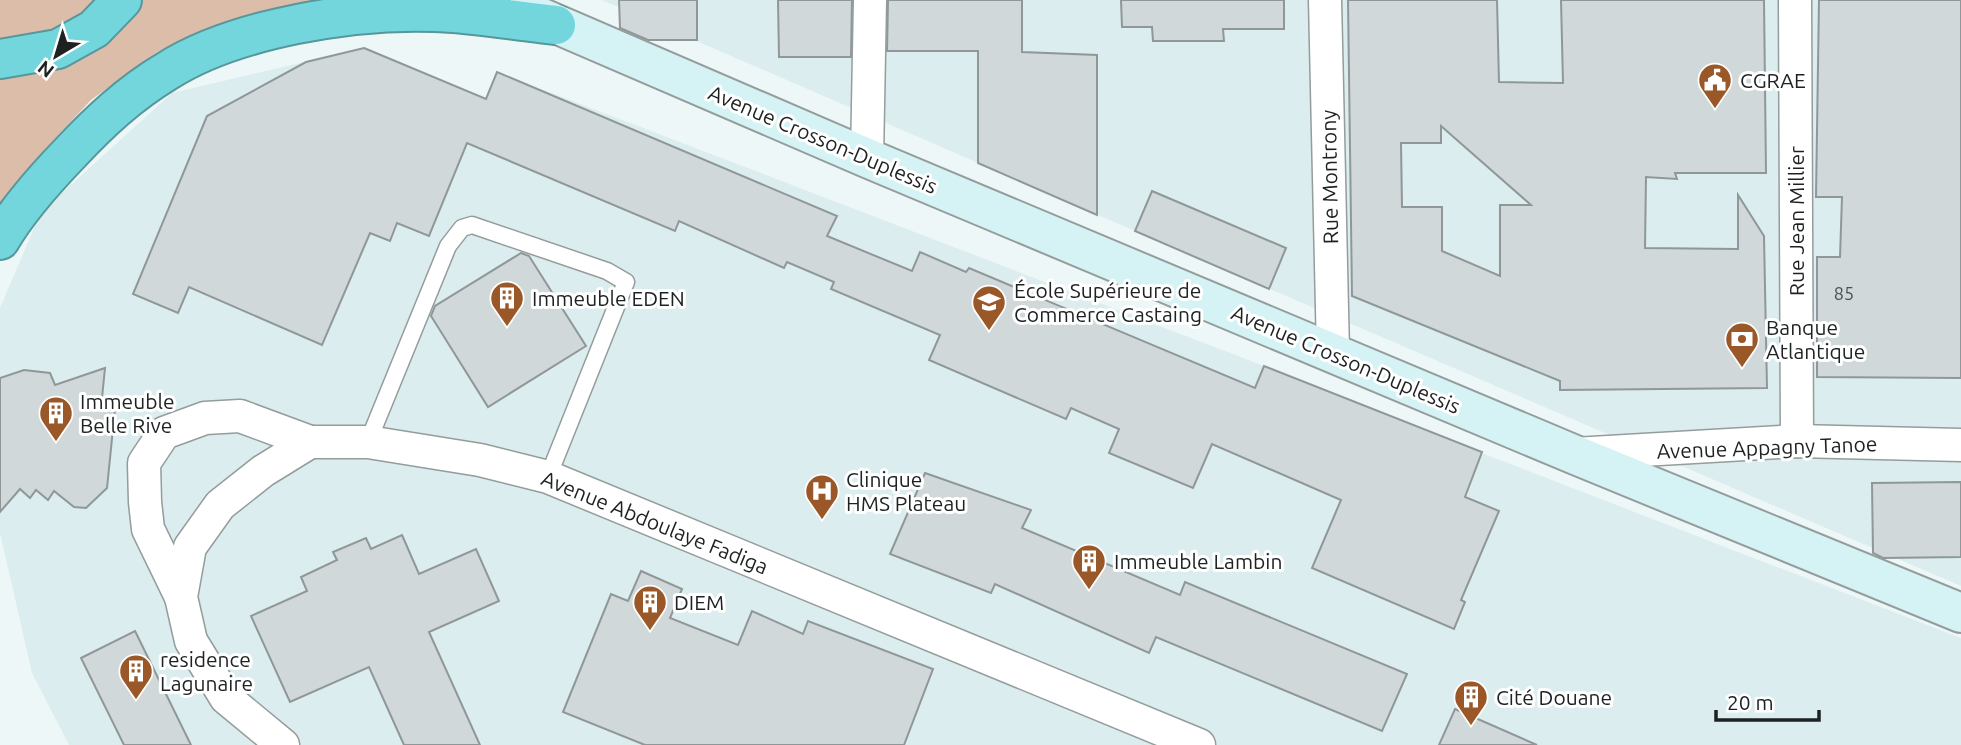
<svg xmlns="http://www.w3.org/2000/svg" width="1961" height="745" font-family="Ubuntu,sans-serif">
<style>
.built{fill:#dbedee}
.green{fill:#dbbdaa}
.building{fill:#d0d8d9;stroke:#8f9798;stroke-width:2;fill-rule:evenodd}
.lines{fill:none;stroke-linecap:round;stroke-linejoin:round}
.lane-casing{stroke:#949c9c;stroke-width:19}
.street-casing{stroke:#949c9c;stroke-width:35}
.secondary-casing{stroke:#949c9c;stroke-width:42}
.highway-casing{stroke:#55979b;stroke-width:42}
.lane{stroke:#fff;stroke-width:16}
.street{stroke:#fff;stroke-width:32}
.secondary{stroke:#d5f3f4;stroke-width:38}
.highway{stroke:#73d6dc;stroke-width:38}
.labels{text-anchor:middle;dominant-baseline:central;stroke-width:6;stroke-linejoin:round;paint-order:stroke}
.number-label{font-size:18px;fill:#4a4f4f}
.poi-label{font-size:21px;fill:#1e2121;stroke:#fff;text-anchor:start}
.street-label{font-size:21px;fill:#1e2121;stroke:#fff}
</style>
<rect width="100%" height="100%" fill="#eef7f7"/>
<g class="built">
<polygon points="602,0 1961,0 1961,586 1135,231"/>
<polygon points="364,48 485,99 497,72 1264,366 1378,413 1961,638 1961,745 69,745 32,673 0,533 0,308 41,212 172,93"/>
</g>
<polygon class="green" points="0,0 320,0 226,21 157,52 91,100 46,148 0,203"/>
<g class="building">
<polygon points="619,0 697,0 697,40 648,40 620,28"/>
<polygon points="778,0 852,0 851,57 779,57"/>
<polygon points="888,0 1022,0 1022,52 1097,55 1097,215 978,163 978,51 887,51"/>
<polygon points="1121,0 1284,0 1284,29 1223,29 1224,41 1153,41 1152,27 1122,27"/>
<path d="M1348,0h149l2,82 64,1 -2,-83h203l2,173h-91l2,6 -31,-2 -1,71 93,1v-54l26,41 3,152 -207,2v-9l-208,-85zM1441,126l90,79h-31v71l-58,-25v-44h-40l-1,-64h40z"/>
<polygon points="1819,0 1961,0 1961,378 1817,377 1817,257 1840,257 1842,197 1816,197"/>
<polygon points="364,48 486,99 497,72 837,216 827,236 912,271 920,252 966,272 969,268 1255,388 1264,366 1482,452 1465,497 1499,511 1461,600 1465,602 1454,629 1312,568 1341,500 1212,444 1193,488 1109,453 1119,429 1071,408 1066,419 929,360 940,335 831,289 834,282 787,262 784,268 679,221 675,231 467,143 429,236 397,223 390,241 370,233 322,345 189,287 178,313 133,294 207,116 306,62"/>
<polygon points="1152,191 1286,248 1269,289 1135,231"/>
<polygon points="521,253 529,256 586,346 488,407 431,316 435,306"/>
<polygon points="105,368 102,398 116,399 107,488 86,508 74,507 54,491 48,500 36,490 30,498 20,489 0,512 0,378 24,370 50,373 55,385"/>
<polygon points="925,473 1031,510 1022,528 1180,595 1185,582 1407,674 1382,731 1156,637 1149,653 995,584 991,593 890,554"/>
<polygon points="1961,482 1961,557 1883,558 1873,553 1872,483"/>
<polygon points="402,535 419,574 476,549 499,601 429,632 480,745 404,745 369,667 290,702 251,616 307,591 301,577 337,560 333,552 366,538 371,549"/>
<polygon points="641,571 682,589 670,618 738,645 752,611 803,634 808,621 933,669 904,745 645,745 563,712 611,594 628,601"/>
<polygon points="135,631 191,745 124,745 81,658"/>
<polygon points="1455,709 1537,745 1439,745"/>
</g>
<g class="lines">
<g class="lane-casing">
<polyline id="lane" points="368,442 448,246 462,228 472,225 607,271 626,282 548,477"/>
</g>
<g class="street-casing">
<g id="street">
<polyline points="1325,0 1333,353"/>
<polyline points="1795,0 1797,441"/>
<polyline points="867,158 870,0"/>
<polyline points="1574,454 1797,441 1961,445"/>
<polyline points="181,597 148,529 145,502 144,463 164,433 205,418 240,416 310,442"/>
<polyline points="283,745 226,698 191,641 181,597 190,547 220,505 263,471 310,442 368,442 480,460 548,477 1199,745"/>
</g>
</g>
<g class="secondary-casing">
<polyline id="secondary" points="526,11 867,158 1573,454 1961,613"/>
</g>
<g class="highway-casing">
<g id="highway">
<polyline points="0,59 58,49 94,29 122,0"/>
<path d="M0,240c18,-31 45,-61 70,-87 30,-32 59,-59 97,-82 68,-43 187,-62 267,-59 40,1 82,9 122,13"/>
</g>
</g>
<use href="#lane" class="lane"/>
<use href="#street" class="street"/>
<use href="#secondary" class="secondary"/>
<use href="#highway" class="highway"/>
</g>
<defs>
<g id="civic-pin" transform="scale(1.75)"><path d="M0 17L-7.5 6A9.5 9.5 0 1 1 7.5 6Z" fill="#9a5727" stroke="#fff"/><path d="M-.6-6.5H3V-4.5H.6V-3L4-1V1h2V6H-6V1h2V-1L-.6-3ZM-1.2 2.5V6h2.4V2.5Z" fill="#fff"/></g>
<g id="building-pin" transform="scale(1.75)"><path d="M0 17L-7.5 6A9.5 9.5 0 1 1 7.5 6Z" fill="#9a5727" stroke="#fff"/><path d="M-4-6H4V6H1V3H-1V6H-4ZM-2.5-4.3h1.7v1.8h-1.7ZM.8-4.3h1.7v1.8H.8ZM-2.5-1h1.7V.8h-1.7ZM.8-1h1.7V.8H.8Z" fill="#fff"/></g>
<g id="university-pin" transform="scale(1.75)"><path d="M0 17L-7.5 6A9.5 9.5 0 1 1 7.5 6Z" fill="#9a5727" stroke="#fff"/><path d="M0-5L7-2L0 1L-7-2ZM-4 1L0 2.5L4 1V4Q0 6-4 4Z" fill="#fff"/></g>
<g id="bank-pin" transform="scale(1.75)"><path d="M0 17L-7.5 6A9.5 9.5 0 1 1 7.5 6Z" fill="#9a5727" stroke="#fff"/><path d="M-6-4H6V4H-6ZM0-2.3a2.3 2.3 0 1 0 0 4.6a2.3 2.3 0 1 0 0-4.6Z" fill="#fff"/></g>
<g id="hospital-pin" transform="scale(1.75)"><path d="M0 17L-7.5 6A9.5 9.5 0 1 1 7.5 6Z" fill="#9a5727" stroke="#fff"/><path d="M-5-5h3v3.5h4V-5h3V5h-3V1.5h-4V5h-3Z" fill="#fff"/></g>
</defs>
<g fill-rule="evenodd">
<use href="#civic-pin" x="1715" y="80"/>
<use href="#building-pin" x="507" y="298"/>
<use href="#university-pin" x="989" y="302"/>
<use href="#bank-pin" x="1742" y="339"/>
<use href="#building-pin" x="56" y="413"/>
<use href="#hospital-pin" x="822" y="491"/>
<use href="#building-pin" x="1089" y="561"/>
<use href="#building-pin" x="650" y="602"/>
<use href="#building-pin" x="136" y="671"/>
<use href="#building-pin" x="1471" y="697"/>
</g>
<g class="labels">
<g class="number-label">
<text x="1844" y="293">85</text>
</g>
<g class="poi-label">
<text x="1740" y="80">CGRAE</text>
<text x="1014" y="290">École Supérieure de<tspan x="1014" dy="24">Commerce Castaing</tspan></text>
<text x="532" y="298">Immeuble EDEN</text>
<text x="1766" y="327">Banque<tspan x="1766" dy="24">Atlantique</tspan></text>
<text x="80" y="401">Immeuble<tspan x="80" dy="24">Belle Rive</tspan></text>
<text x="846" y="479">Clinique<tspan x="846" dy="24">HMS Plateau</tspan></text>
<text x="1114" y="561">Immeuble Lambin</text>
<text x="674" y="602">DIEM</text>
<text x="160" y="659">residence<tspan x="160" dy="24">Lagunaire</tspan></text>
<text x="1496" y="697">Cité Douane</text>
</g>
<g class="street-label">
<text transform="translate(823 139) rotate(23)">Avenue Crosson-Duplessis</text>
<text transform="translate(1329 177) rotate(-91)">Rue Montrony</text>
<text transform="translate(1796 221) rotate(-90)">Rue Jean Millier</text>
<text transform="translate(1346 359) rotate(23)">Avenue Crosson-Duplessis</text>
<text transform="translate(1767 447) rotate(-2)">Avenue Appagny Tanoe</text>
<text transform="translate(655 522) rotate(22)">Avenue Abdoulaye Fadiga</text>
</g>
</g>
<g transform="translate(56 56) rotate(218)" stroke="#ffffff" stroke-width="5" paint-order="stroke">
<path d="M0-5L12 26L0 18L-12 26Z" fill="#1e2121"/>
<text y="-10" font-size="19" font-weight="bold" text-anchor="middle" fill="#1e2121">N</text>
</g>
<path d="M1716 710v10h103v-10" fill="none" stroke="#1e2121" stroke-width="3.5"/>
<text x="1727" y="710" font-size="21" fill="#1e2121" stroke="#ffffff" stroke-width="5" paint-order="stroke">20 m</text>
</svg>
